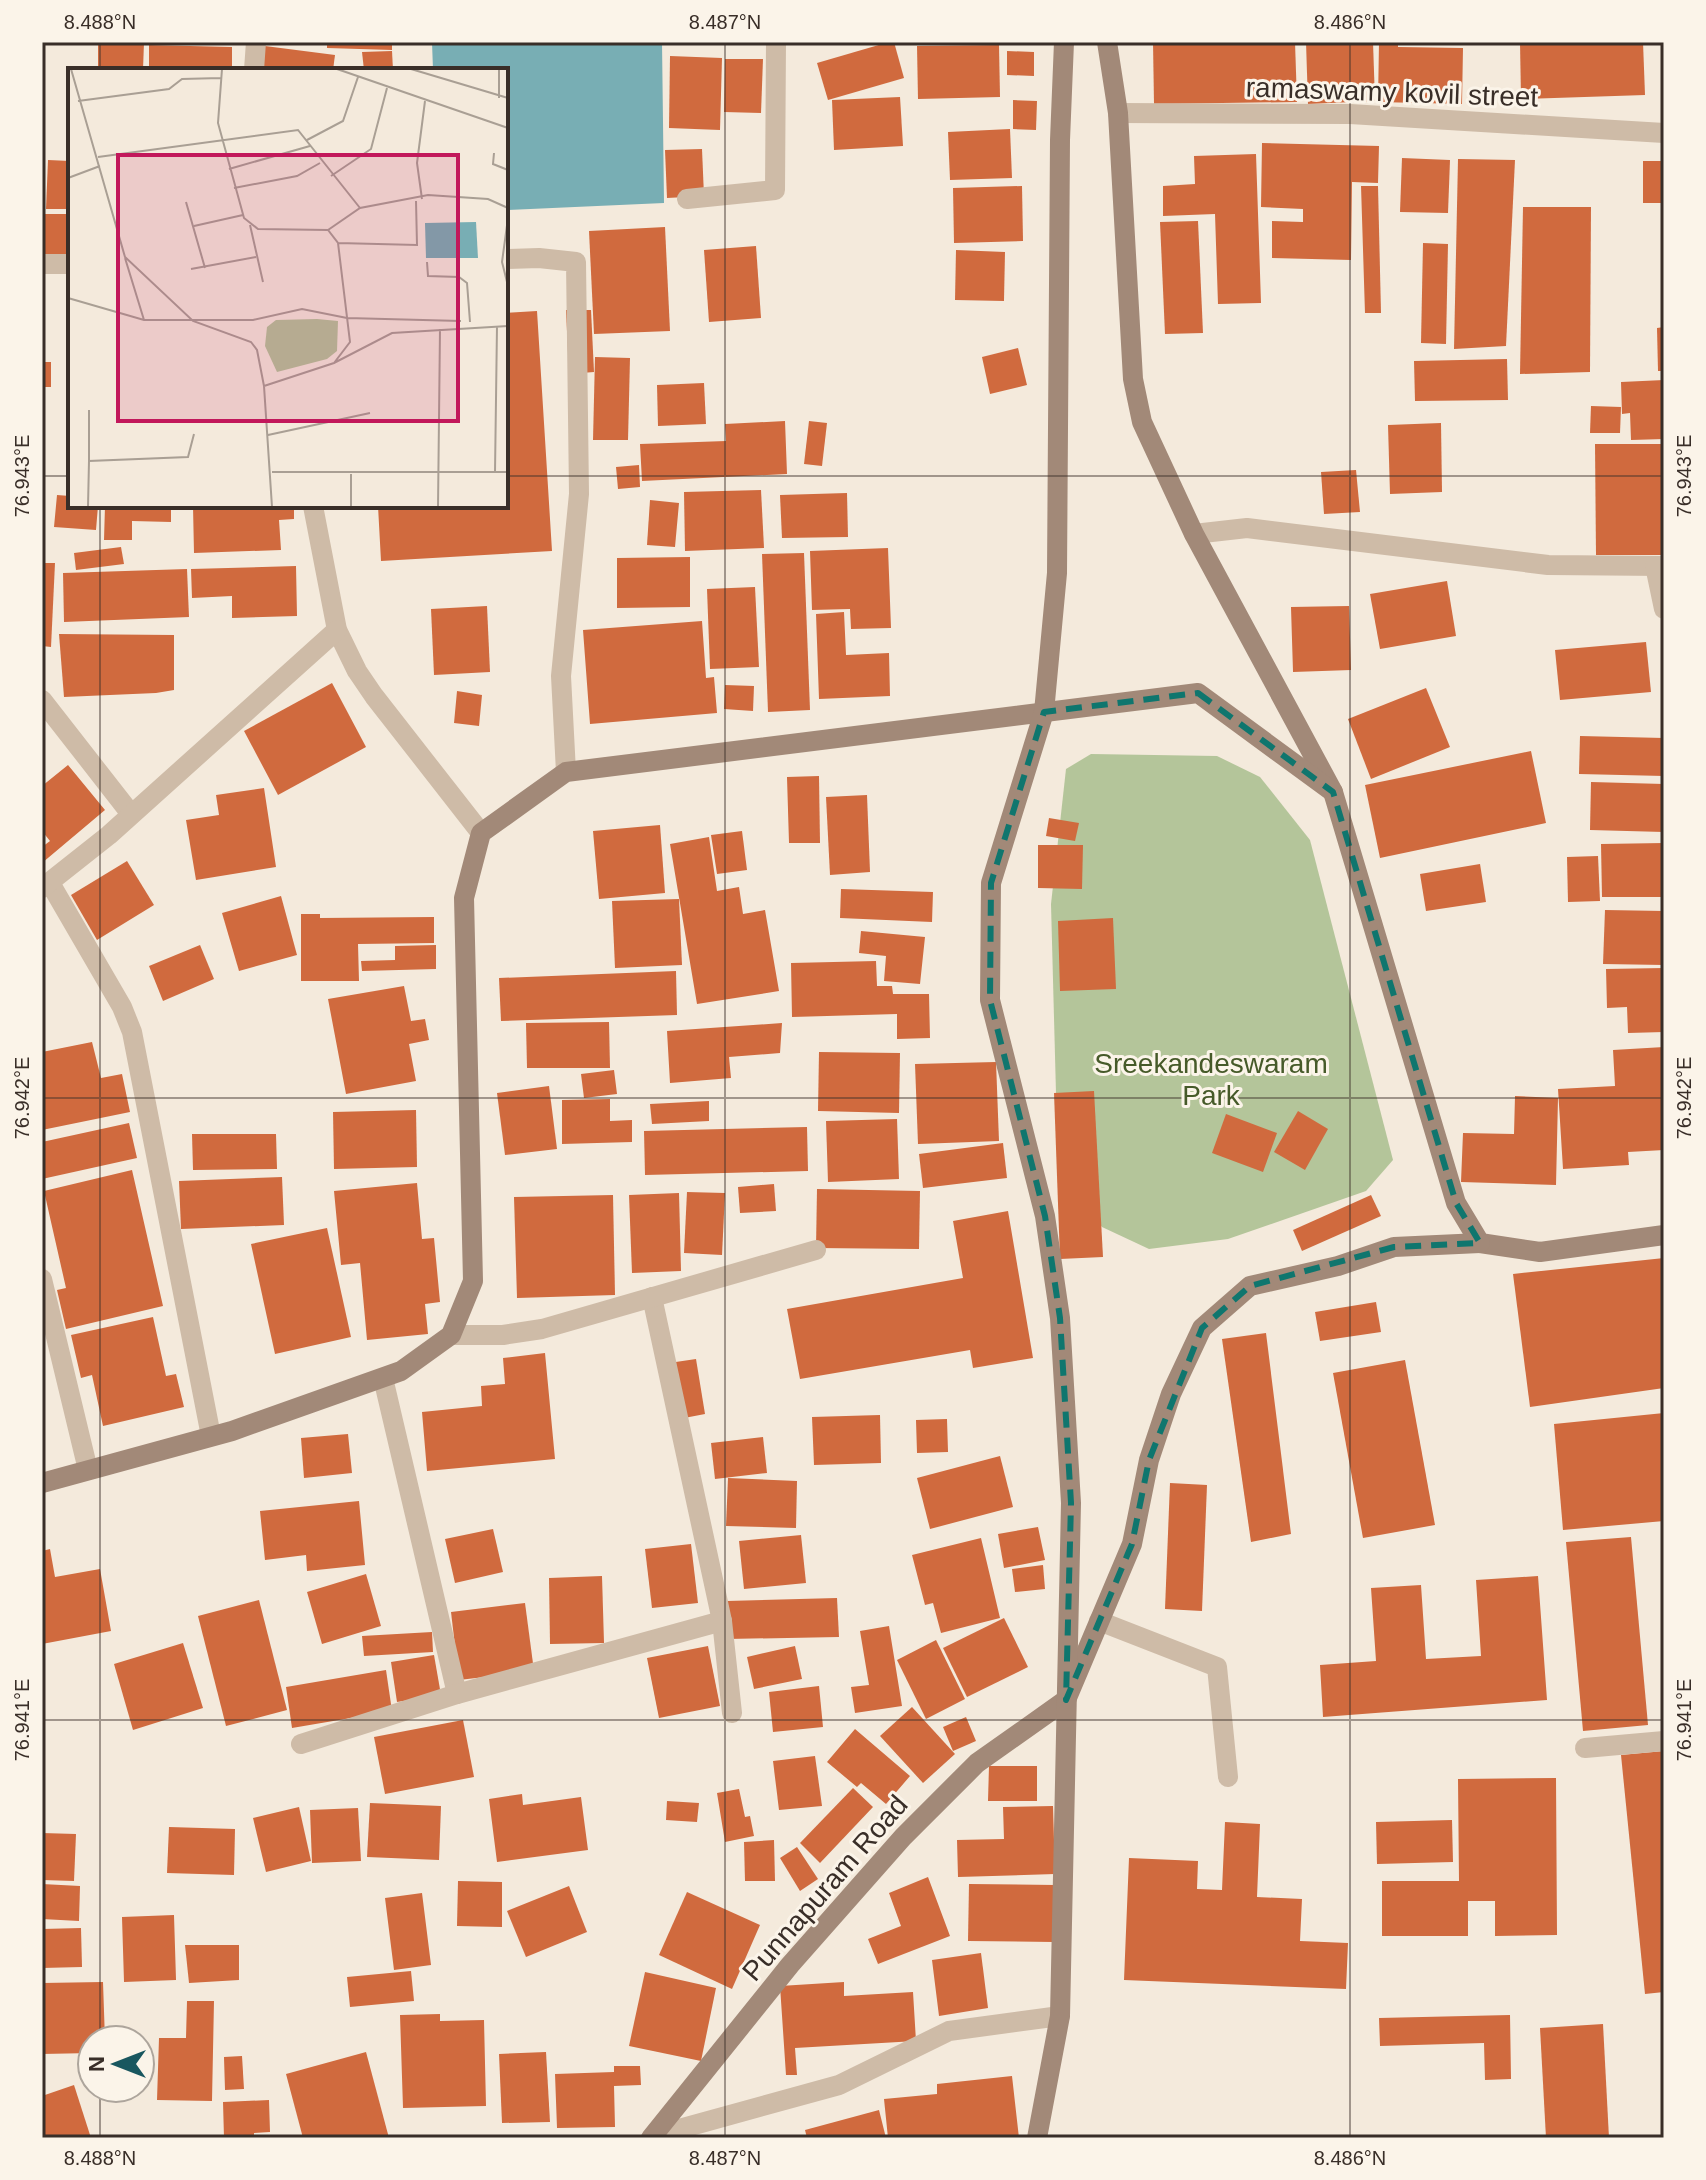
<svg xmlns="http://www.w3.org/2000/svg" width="1706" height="2180" font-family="Helvetica,sans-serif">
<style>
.green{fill:#b4c59a}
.water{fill:#78aeb4}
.building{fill:#d06a3e}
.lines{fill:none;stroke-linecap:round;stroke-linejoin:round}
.lane{stroke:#cebba7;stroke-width:20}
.street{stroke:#cebba7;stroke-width:20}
.secondary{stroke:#a28978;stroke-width:20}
.marked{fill:none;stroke:#0f766e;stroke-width:6;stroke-dasharray:16 10;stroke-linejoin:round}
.ticks{fill:none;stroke:#392e28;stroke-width:2;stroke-opacity:0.45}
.labels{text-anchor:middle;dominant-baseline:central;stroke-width:6;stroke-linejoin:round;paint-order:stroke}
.street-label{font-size:28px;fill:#392e28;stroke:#fbf4e9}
.park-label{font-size:28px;fill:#465a29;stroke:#fbf4e9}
.inset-road{fill:none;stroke:#a99f94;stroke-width:2}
.view{fill:#c2185b;fill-opacity:0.15;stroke:#c2185b;stroke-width:4}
.inset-edge{fill:none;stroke:#392e28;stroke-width:4}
.neatline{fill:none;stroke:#392e28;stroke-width:3}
.ticks-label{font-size:20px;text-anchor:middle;fill:#392e28}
</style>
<rect width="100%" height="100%" fill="#f4eadc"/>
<polygon class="green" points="1091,754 1217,756 1260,777 1310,840 1393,1160 1366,1191 1228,1239 1149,1249 1102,1227 1058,1169 1051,904 1066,769"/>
<polygon class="water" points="432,42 662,42 664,203 506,210 506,70 433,70"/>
<g class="building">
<polygon points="98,42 144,42 143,70 98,70"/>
<polygon points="327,42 392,42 392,50 327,48"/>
<polygon points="889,42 894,42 904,78 828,100 817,63"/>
<polygon points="1153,42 1295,42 1297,102 1154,104"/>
<polygon points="1306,42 1373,42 1375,101 1308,104"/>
<polygon points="1379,42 1398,42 1398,47 1463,48 1462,104 1378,102"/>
<polygon points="1520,42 1643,42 1645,95 1521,99"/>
<polygon points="149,45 232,47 232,70 149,70"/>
<polygon points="999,45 1000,97 918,99 917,46"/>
<polygon points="265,46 335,55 333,70 290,70 262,66"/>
<polygon points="392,51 393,70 364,70 362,52"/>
<polygon points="1007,51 1034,52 1034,76 1007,75"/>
<polygon points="670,56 722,58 720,130 669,128"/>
<polygon points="725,59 763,59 761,113 724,112"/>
<polygon points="900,97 903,146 834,150 832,100"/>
<polygon points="1013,100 1037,101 1036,130 1013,129"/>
<polygon points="1010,129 1012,178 950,180 948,132"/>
<polygon points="1262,143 1379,146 1378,183 1352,182 1351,260 1272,258 1272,221 1303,222 1303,209 1261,207"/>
<polygon points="702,149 704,196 667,198 665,150"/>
<polygon points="1256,154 1261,303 1218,304 1215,214 1163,216 1163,186 1195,184 1194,156"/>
<polygon points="1402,158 1450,160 1448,213 1400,212"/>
<polygon points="1458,159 1515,160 1506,346 1454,349"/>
<polygon points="48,160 70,161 70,209 46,209"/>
<rect x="1643" y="161" width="21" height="42"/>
<polygon points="1022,186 1023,241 954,243 953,188"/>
<polygon points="1361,186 1378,186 1381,313 1365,313"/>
<polygon points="1523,207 1591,207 1590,372 1520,374"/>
<polygon points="42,214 70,214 70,259 43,260"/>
<polygon points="1198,221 1203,333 1165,334 1160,222"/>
<polygon points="665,227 670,331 594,334 589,231"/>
<polygon points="1423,243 1448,244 1446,344 1421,343"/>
<polygon points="756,246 761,318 709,322 704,250"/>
<polygon points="956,250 1005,252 1004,301 955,300"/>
<polygon points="566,310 591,310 594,372 569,374"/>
<polygon points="537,311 552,551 381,561 378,506 506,506 506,313"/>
<polygon points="1664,327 1664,371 1658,371 1657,328"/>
<polygon points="1018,348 1027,385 990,394 982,357"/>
<polygon points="595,357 630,358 628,440 593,440"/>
<polygon points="1507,359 1508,400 1415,401 1414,361"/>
<rect x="42" y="362" width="9" height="25"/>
<polygon points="1664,380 1664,439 1631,440 1630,413 1622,414 1621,382"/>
<polygon points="704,383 706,424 658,426 657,385"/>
<polygon points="1591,406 1621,407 1620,433 1590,433"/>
<polygon points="785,421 787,474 642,481 640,444 726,441 725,424"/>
<polygon points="809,421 827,423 822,466 804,464"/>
<polygon points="1441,423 1442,492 1390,494 1388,425"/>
<polygon points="1595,444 1664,444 1664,555 1596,555"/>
<polygon points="639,465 640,487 618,489 616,467"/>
<polygon points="1356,470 1360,512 1324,514 1321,472"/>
<polygon points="761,490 764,548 685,551 684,492"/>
<polygon points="847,493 848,537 782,538 780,495"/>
<polygon points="57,495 70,496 70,506 98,506 96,530 54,527"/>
<polygon points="650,500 679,503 675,547 647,545"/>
<polygon points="105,506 171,506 171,522 132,521 132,540 104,540"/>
<polygon points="193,506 294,506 294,519 279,520 281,550 194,553"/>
<polygon points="121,547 124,564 76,570 74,553"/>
<polygon points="888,548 891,628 851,629 850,609 812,610 810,551"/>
<polygon points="804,553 810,710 768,712 762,554"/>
<polygon points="690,557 690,607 617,608 617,558"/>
<polygon points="42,563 55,563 51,647 42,646"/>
<polygon points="296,566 297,616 232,618 232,596 192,598 191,569"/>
<polygon points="187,569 189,617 64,622 63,573"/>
<polygon points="1447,581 1456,636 1380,649 1370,594"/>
<polygon points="755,587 759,667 710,669 707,589"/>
<polygon points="487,606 490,672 434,675 431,609"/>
<polygon points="1349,606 1351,670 1293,672 1291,607"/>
<polygon points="844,612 846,655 889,653 890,696 819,699 816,614"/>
<polygon points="702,621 706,678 714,677 717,713 590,724 583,630"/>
<polygon points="59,634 174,635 174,690 156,693 64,697"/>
<polygon points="1646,642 1651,692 1560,700 1555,650"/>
<polygon points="332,683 366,747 278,795 244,731"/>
<polygon points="725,685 754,686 753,711 724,709"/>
<polygon points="1426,688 1450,747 1371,779 1348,719"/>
<polygon points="457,691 482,695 479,726 454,723"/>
<polygon points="1580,736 1664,738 1664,776 1579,774"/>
<polygon points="1531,751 1546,823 1380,858 1365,785"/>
<polygon points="68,765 105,810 42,863 42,847 50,841 42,831 42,786"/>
<polygon points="819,776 820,843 789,843 787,777"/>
<polygon points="1591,782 1664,784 1664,832 1590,830"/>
<polygon points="264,788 276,867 196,880 186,820 219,815 216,795"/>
<polygon points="867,795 870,872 830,875 826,797"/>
<polygon points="1049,818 1079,823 1075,841 1046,836"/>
<polygon points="660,825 665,893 599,899 593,831"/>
<polygon points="742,831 747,870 717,874 711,835"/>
<polygon points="709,837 717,891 739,887 743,914 765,910 779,991 697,1004 670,844"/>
<polygon points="1664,843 1664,897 1602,897 1601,844"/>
<polygon points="1038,845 1083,845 1082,889 1038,888"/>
<polygon points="1598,856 1600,901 1568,902 1567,857"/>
<polygon points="127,861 154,905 97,940 71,895"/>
<polygon points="1480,864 1486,902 1426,911 1420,874"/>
<polygon points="841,889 933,892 932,922 840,918"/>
<polygon points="281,896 297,955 239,971 222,913"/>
<polygon points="679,899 682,965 615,968 612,901"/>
<polygon points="1605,910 1664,911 1664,965 1603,964"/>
<polygon points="301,914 320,914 320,918 434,917 434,943 358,944 359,981 301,981"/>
<polygon points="1113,918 1116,989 1060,991 1058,921"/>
<polygon points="861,931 925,937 920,984 884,981 886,956 859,953"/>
<polygon points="200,945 214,979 163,1001 149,966"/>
<polygon points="436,945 436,969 362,971 361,961 395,960 395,946"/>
<polygon points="876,961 877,986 892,986 893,994 929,994 930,1038 897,1039 897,1014 792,1017 791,963"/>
<polygon points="1664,968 1664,1032 1628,1033 1627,1007 1607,1008 1606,969"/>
<polygon points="676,971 677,1015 501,1021 499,978"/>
<polygon points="404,986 411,1021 425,1019 429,1040 409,1044 416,1081 346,1094 328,999"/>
<polygon points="609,1022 610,1068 527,1068 526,1023"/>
<polygon points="782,1023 780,1053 729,1057 731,1078 670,1083 667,1031"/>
<polygon points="92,1042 101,1078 122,1074 130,1112 42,1130 42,1052"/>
<polygon points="1664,1047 1664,1150 1628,1152 1629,1165 1563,1169 1558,1089 1615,1086 1613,1050"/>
<polygon points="819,1052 900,1053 899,1113 818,1111"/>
<polygon points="996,1062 999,1141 918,1144 915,1064"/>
<polygon points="614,1070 617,1094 584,1098 581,1074"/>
<polygon points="549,1086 557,1149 505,1155 497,1093"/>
<polygon points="1094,1091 1103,1257 1060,1259 1054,1093"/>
<polygon points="1515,1096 1558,1098 1556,1185 1461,1182 1463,1133 1514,1134"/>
<polygon points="610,1099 610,1121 632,1120 632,1142 562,1144 562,1100"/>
<polygon points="709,1101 709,1121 652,1124 650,1104"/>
<polygon points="416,1110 417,1167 334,1169 333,1112"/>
<polygon points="1298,1111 1328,1129 1305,1170 1274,1152"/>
<polygon points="1226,1114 1277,1133 1263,1172 1212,1153"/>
<polygon points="897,1119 899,1179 828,1182 826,1121"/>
<polygon points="129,1123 137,1158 42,1179 42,1142"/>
<polygon points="807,1127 808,1171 645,1175 644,1131"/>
<polygon points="192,1134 276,1134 277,1169 193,1170"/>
<polygon points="1003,1143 1007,1178 923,1188 919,1154"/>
<polygon points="132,1170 163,1306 66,1329 57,1290 66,1288 44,1191"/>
<polygon points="282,1177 284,1225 181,1229 179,1181"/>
<polygon points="417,1183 422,1239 434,1238 440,1302 425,1304 428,1334 367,1340 360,1263 341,1265 334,1191"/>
<polygon points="774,1184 776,1211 740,1213 738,1187"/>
<polygon points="817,1189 920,1191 919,1249 816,1248"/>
<polygon points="687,1192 725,1193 722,1255 684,1253"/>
<polygon points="679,1193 681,1271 632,1273 629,1195"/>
<polygon points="613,1195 615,1295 517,1298 514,1197"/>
<polygon points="1371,1195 1381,1216 1302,1251 1293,1230"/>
<polygon points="1008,1211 1033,1358 973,1368 970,1350 800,1379 787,1309 963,1278 953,1221"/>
<polygon points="327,1228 351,1337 275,1354 251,1244"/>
<polygon points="1664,1258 1664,1388 1530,1407 1513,1274"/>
<polygon points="1376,1302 1381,1332 1320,1341 1315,1312"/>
<polygon points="153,1317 166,1376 176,1374 184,1407 103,1426 92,1375 81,1378 71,1335"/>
<polygon points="1266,1333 1291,1534 1251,1542 1222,1339"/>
<polygon points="545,1353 555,1459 427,1471 422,1412 482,1406 481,1386 505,1384 503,1358"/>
<polygon points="696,1359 705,1414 679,1419 669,1363"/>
<polygon points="1405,1360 1435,1525 1363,1538 1333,1373"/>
<polygon points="1664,1413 1664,1521 1563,1530 1554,1424"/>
<polygon points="880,1415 881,1463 814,1465 812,1417"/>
<polygon points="947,1419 948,1452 917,1453 916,1420"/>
<polygon points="348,1434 352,1473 304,1478 301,1438"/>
<polygon points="763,1437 767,1473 715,1479 711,1443"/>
<polygon points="1000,1456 1013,1507 930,1529 917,1478"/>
<polygon points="728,1478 797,1481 796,1528 726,1526"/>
<polygon points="1170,1483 1207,1485 1202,1611 1165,1609"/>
<polygon points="359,1501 365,1565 307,1571 306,1555 265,1560 260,1511"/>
<polygon points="1038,1527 1045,1560 1004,1568 998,1534"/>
<polygon points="493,1529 503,1572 455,1583 445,1539"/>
<polygon points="801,1535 806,1583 744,1589 739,1541"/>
<polygon points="1631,1537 1648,1725 1583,1731 1566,1542"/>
<polygon points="981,1538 1000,1618 941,1633 933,1603 925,1605 912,1555"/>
<polygon points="691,1544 698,1603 652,1608 645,1549"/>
<polygon points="50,1549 55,1577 100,1569 111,1631 42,1644 42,1551"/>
<polygon points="1043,1565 1045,1589 1015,1592 1012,1569"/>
<polygon points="366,1574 381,1626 322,1644 307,1592"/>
<polygon points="602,1576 604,1643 550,1644 549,1578"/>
<polygon points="1538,1576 1547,1700 1323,1717 1320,1665 1376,1661 1371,1588 1421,1585 1426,1659 1481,1656 1476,1580"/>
<polygon points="837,1598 839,1637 727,1639 727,1601"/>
<polygon points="259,1600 287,1710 226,1726 198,1616"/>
<polygon points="525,1603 534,1671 459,1680 451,1612"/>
<polygon points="1004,1618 1028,1667 967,1697 943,1648"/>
<polygon points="889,1626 902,1706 855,1713 851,1687 869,1685 860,1631"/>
<polygon points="432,1632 433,1652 364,1656 362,1636"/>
<polygon points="936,1640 965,1699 926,1719 897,1660"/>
<polygon points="183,1643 203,1708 133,1730 114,1664"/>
<polygon points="708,1646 720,1706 659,1718 647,1658"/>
<polygon points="795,1646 802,1679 754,1689 747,1657"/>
<polygon points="434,1655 441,1695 397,1702 391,1662"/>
<polygon points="386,1670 392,1711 292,1728 286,1687"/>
<polygon points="819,1686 823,1727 773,1732 769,1692"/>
<polygon points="912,1707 955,1754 923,1783 880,1736"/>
<polygon points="966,1717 976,1741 953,1751 943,1727"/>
<polygon points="463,1720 474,1777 385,1794 374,1737"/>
<polygon points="855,1729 910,1776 886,1804 861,1783 857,1787 827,1762"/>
<polygon points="1664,1751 1664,1992 1645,1994 1621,1755"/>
<polygon points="815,1756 822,1806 779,1810 773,1761"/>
<polygon points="989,1766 1037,1766 1037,1801 988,1801"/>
<polygon points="1556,1778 1557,1935 1495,1936 1495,1901 1468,1901 1468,1936 1382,1936 1382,1881 1459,1881 1458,1779"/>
<polygon points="853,1788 873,1807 820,1863 800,1843"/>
<polygon points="739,1789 745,1817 750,1816 754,1836 725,1842 717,1793"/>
<polygon points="522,1794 523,1805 581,1797 588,1850 497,1862 489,1799"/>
<polygon points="667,1801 699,1803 697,1822 666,1820"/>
<polygon points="370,1803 441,1806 439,1860 367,1857"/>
<polygon points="1053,1806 1055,1874 958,1877 957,1840 1004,1839 1003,1807"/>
<polygon points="299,1807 311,1861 266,1872 253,1818"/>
<polygon points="358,1808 361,1861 312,1863 310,1810"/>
<polygon points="1452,1820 1453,1862 1377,1864 1376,1822"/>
<polygon points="1225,1822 1260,1824 1257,1897 1302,1899 1300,1941 1348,1943 1346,1989 1124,1980 1129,1858 1198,1861 1197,1889 1222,1890"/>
<polygon points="169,1827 235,1829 234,1875 167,1873"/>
<polygon points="42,1833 76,1834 74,1881 42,1880"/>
<polygon points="774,1840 775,1881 745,1881 744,1842"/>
<polygon points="797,1847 818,1879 800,1891 780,1858"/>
<polygon points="928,1877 950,1936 878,1964 868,1939 901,1926 889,1893"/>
<polygon points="458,1881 502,1882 502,1927 457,1926"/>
<polygon points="42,1884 80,1886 79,1921 42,1919"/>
<polygon points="969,1884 1055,1885 1054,1942 968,1941"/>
<polygon points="569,1886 587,1932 526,1957 507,1911"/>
<polygon points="687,1892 760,1925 732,1989 659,1955"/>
<polygon points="422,1893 431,1965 394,1970 385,1898"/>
<polygon points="174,1915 176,1980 124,1982 122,1917"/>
<polygon points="81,1928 82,1967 42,1968 42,1929"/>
<polygon points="185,1945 239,1945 239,1980 189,1983"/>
<polygon points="981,1953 988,2008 939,2016 932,1960"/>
<polygon points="411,1971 414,2001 350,2007 347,1977"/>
<polygon points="645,1972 716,1988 701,2061 629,2046"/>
<polygon points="103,1982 105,2040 92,2040 92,2053 42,2054 42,1983"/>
<polygon points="844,1982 844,1996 913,1992 916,2041 795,2048 797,2075 786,2075 780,1986"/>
<polygon points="187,2001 214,2001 212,2101 157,2100 159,2038 186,2038"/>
<polygon points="440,2014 440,2021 484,2020 486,2106 403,2108 400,2015"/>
<polygon points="1510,2015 1511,2079 1485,2080 1484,2043 1380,2046 1379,2018"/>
<polygon points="1603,2024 1609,2138 1546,2138 1540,2028"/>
<polygon points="366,2052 389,2138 303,2138 286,2074"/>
<polygon points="546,2052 550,2122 502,2123 499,2054"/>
<polygon points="242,2056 244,2089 225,2090 224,2057"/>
<polygon points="614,2066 640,2066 641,2085 614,2086 615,2127 557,2128 555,2074 614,2072"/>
<polygon points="1012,2076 1019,2138 888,2138 884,2099 937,2094 937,2084"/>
<polygon points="74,2085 91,2138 42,2138 42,2096"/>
<polygon points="269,2100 270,2132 254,2133 254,2138 224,2138 223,2102"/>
<polygon points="879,2110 886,2138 807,2138 805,2130"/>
</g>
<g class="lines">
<g class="lane">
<polyline points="1099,1621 1217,1667 1228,1777"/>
<polyline points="1585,1748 1664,1741"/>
</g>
<g class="street">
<polyline points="254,70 256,42"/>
<polyline points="1118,113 1350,114 1664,133"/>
<polyline points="687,199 775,190 776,42"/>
<polyline points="506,259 539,258 576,262 579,494 561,676 566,772"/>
<polyline points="42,264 70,264"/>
<polyline points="313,506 337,630 357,671 374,696 481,833"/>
<polyline points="1194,534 1247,528 1548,565 1664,566"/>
<polyline points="1655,566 1664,609"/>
<polyline points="42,700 131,814"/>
<polyline points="50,883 122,1007 132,1032 211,1436"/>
<polyline points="42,888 109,835 337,630"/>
<polyline points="42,1279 88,1470"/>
<polyline points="652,1297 722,1621 732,1713"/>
<polyline points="451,1335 503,1335 542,1329 816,1250"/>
<polyline points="383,1378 457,1694"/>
<polyline points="301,1744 457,1694 722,1621"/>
<polyline points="654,2136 839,2085 949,2031 1060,2016"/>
</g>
<g class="secondary">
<polyline points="1107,42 1118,113 1133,379 1142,422 1194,534 1333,792 1456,1203 1480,1243 1540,1252 1664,1235"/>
<polyline points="42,1483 232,1431 401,1371 451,1335 473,1281 464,898 481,833 566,772 1198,693 1333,792"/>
<polyline points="651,2138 790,1965 903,1837 977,1763 1066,1700 1132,1544 1149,1460 1171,1394 1202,1328 1250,1286 1338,1266 1394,1247 1480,1243"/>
<polyline points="1037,2138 1060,2016 1071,1503 1060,1318 1045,1216 990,1000 991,883 1044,712 1057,573 1060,140 1064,42"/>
</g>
</g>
<path class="marked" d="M1198,693l135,99 123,411 24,40 -86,4 -144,39 -48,42 -53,132 -17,84 -66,156 5,-197 -11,-185 -15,-102 -55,-216 1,-117 53,-171z"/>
<path class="ticks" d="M100,42v28M725,42v2096M1350,42v2096M42,476h28M506,476h1158M100,506v1534M42,1098h1622M42,1720h1622M100,2088v50"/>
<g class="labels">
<g class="street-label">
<text transform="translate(1392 92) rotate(2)">ramaswamy kovil street</text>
<text transform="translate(825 1888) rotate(-49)">Punnapuram Road</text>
</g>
<g class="park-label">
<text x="1211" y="1063">Sreekandeswaram<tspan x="1211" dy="32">Park</tspan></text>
</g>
</g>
<g transform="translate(68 68)">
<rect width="440" height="440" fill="#f4eadc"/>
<path d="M249,251l21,2 -1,30 -10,8 -50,13 -12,-26 2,-19 9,-7z" fill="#b4c59a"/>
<path d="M408,154l2,36h-52l-1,-35z" fill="#78aeb4"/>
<path class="inset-road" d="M3,1l54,188 68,64 58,21 6,8 7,36M154,1l-4,54 26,95 14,11 70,1 10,13 12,99 -16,21M269,1l171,59M343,1l97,29M431,1v29M10,33l91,-12 13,-10 39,-1M239,72l36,-19 15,-44M426,85l-1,11 15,6M30,89l200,-27 62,78M161,101l81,-23M263,108l40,-27 16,-61M0,110l32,-12M166,120l63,-12 23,-13M354,131l-5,-36 8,-62M118,134l19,66M440,150l-6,44 6,24M182,157l13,57M126,158l49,-11M260,162l32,-22 68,-13 60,4 20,9M270,175l79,2 -1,-44M57,190l19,62M359,194l1,14 31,1 8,6 3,39M123,201l65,-12M0,230l76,22h109l49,-11 45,9M279,250l114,3M21,342v51M200,367l102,-22M204,404h236M427,404l2,-146M283,406v33M20,439l1,-46 99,-4 6,-23M204,439l-8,-121 70,-23 58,-30 116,-7M370,439l2,-178"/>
<path class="view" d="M50,87h340v266h-340z"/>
<rect width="440" height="440" class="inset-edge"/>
</g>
<rect width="1706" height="2180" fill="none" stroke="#fbf4e9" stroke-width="88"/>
<g transform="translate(116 2064) rotate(270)"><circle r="38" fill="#fbf4e9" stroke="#ada59c" stroke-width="2"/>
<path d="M0-6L14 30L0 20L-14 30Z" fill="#19575f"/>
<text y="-12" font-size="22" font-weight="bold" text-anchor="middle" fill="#392e28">N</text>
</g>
<rect x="44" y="44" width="1618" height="2092" class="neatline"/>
<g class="ticks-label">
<text x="100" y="29">8.488°N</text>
<text x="725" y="29">8.487°N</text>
<text x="1350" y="29">8.486°N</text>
<text transform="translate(1684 476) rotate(-90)" y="7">76.943°E</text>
<text transform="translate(22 476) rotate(-90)" y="7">76.943°E</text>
<text transform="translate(1684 1098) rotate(-90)" y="7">76.942°E</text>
<text transform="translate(22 1098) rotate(-90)" y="7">76.942°E</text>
<text transform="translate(1684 1720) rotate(-90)" y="7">76.941°E</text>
<text transform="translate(22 1720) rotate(-90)" y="7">76.941°E</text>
<text x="100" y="2165">8.488°N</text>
<text x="725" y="2165">8.487°N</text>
<text x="1350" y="2165">8.486°N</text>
</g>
</svg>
